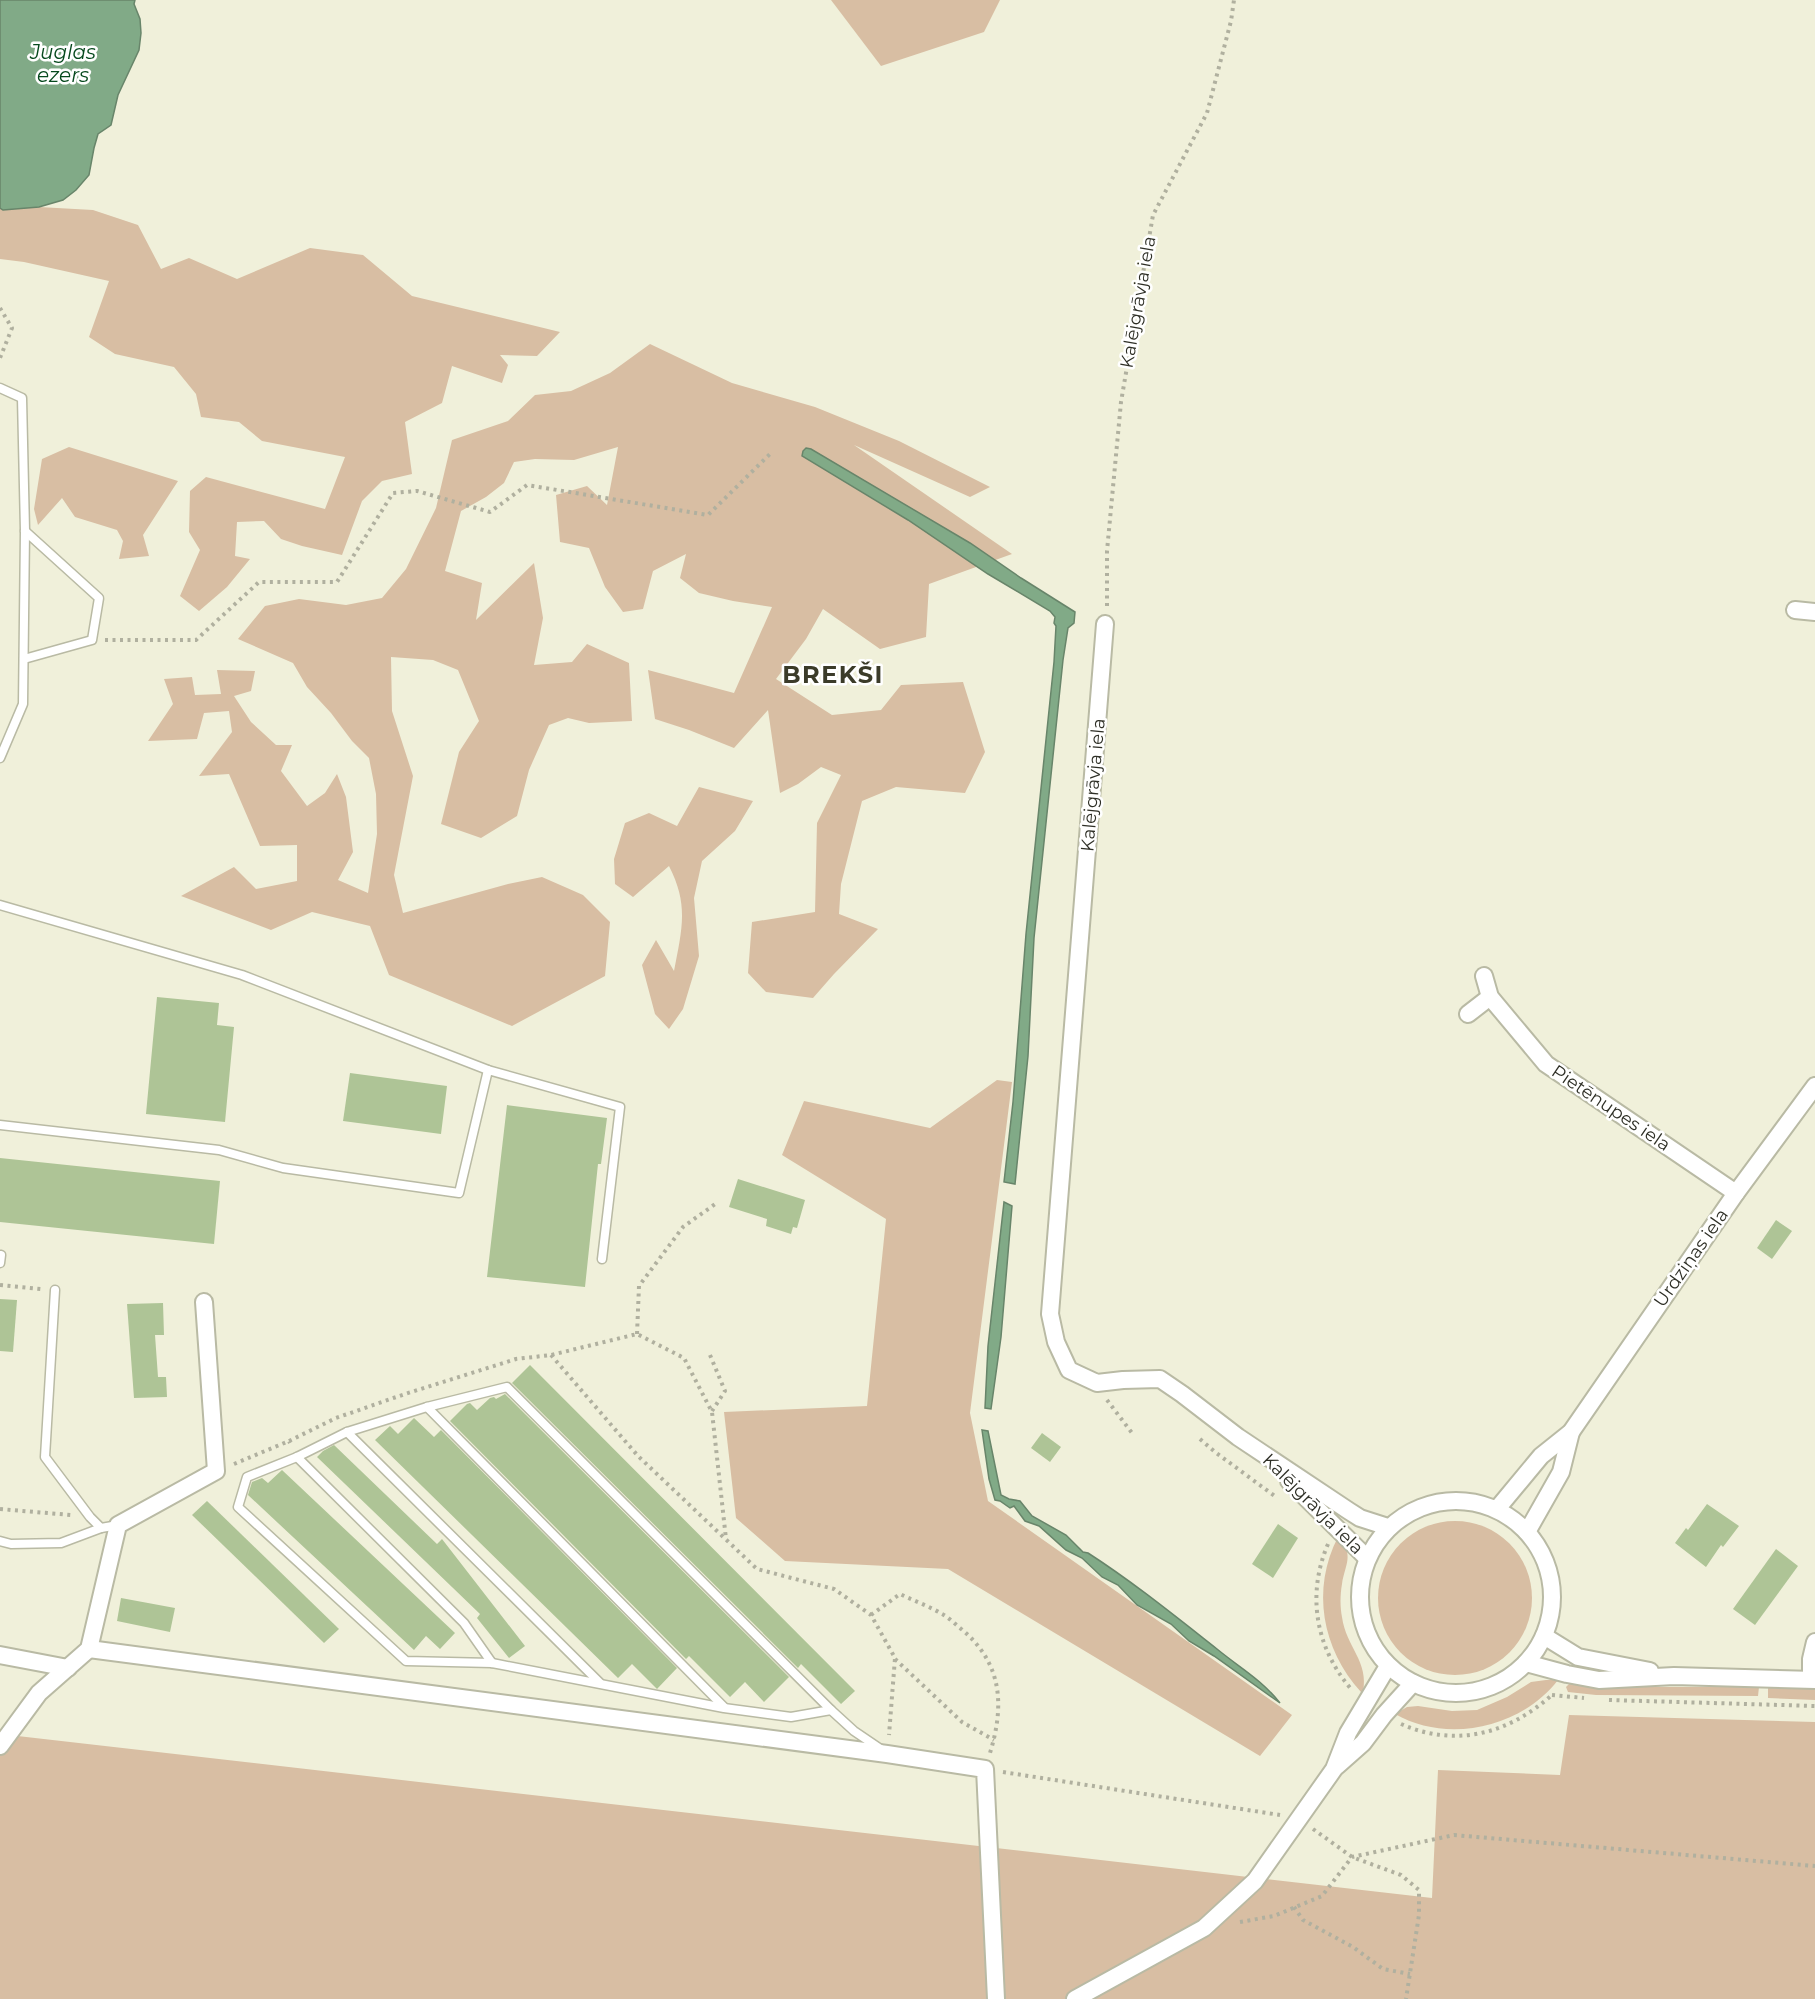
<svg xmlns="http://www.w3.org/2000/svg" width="1815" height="1999" font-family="Montserrat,sans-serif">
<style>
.green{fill:#d8bea3}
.water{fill:#81aa87;stroke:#68856a;stroke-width:1.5}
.building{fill:#aec496}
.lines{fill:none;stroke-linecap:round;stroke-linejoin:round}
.service-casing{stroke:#b9baa4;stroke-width:11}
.minor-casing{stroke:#b9baa4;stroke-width:20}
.path{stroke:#b0b09f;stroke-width:4;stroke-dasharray:3 4.5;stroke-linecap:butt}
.service{stroke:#fff;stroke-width:8}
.minor{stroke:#fff;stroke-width:16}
.labels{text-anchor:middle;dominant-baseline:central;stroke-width:5;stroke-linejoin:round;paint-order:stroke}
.street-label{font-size:18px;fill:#2e2f26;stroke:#fff}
.water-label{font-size:20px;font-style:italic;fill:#06491d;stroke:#fff}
.district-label{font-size:24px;font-weight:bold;letter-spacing:1.5px;fill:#3b3b29;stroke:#fff}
</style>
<rect width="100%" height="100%" fill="#f0f0da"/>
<g class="green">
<polygon points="831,0 1000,0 984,32 881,66"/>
<polygon points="39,207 93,210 138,225 161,269 189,258 237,279 310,248 363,255 412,296 560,332 537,356 500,355 508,365 502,383 452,366 442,403 405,422 412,474 382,481 362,501 342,555 302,546 281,539 264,521 237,522 235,556 250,559 227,587 199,611 180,596 200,550 189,532 190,491 206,477 325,509 345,457 262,441 239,422 201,417 196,394 174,367 115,354 89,337 109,281 24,262 0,259 0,208 3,210"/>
<polygon points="650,344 732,383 815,407 899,441 990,487 970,497 854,445 1012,554 929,584 926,637 880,649 823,609 806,639 776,679 832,715 881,710 901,685 963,682 985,752 965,793 896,787 862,801 841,884 839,914 878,929 834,974 813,998 766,992 748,973 752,922 815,912 817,823 841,775 821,767 798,784 780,793 768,710 734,748 689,730 655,719 648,670 734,693 772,607 733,601 699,593 680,578 686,554 653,571 643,609 623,612 605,587 589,548 560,542 556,495 587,486 607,505 618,447 574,460 535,459 514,462 504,483 486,497 461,511 445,571 482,583 476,620 534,563 543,618 534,665 572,662 587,644 629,663 632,721 589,723 568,718 549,725 529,770 517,816 481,838 441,824 459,752 479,721 458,670 433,660 391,657 392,711 413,776 394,875 403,913 508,884 542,877 583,895 610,922 605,976 512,1026 389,975 370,926 312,912 271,930 181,896 234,867 256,889 297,881 297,845 260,846 229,774 199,776 232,732 229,711 204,713 197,739 148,741 173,704 164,679 192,677 195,695 221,694 217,670 255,671 251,691 234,696 251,722 276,745 292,745 281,771 307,806 325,793 337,774 346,797 353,852 338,880 368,893 377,834 376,794 369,758 352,741 331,713 307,687 293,663 238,639 265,606 299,599 346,605 382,598 406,569 436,508 452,440 508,421 535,395 571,391 610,373"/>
<polygon points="69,447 178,481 143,535 149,556 119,559 123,541 117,530 75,517 62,498 38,525 34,509 42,459"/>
<path d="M699,787l54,14 -18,30 -33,30 -8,37 5,58 -16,53 -14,20 -14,-15 -13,-49 14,-25 18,31c8,-42 15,-66 -5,-105l-36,31 -18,-13 -1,-25 11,-36 24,-10 28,13z"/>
<polygon points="997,1080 1012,1082 970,1413 988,1501 1292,1715 1260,1756 948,1569 785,1561 736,1518 724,1412 867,1406 886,1219 782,1155 804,1101 930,1128"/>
<circle cx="1455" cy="1598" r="77"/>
<path d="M1338,1537c17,18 7,27 4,47 -2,11 -2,23 0,33 4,30 27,44 21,75h-2c-39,-43 -50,-103 -23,-155z"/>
<path d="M1546,1680h12c-37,48 -111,64 -163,34l12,-7 11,-1 34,5 25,-1 30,-13 24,-15z"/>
<polygon points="1570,1683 1596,1687 1759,1687 1758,1696 1596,1695 1568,1692 1566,1687"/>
<polygon points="1768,1688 1815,1689 1815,1700 1768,1698"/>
<polygon points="1569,1715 1815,1722 1815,1999 0,1999 0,1734 1432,1898 1438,1770 1560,1775"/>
</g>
<g class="water">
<polygon points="0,0 135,0 134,4 140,19 141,33 139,50 118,95 111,125 98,134 94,148 89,175 76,190 63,200 39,207 3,210 0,208"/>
<polygon points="806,448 811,449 970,543 1021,578 1075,612 1074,623 1068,628 1063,660 1034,938 1028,1056 1015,1184 1004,1182 1013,1102 1026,934 1054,662 1056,626 1054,623 1055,617 1050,611 988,574 908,520 802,456 803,451"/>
<polygon points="1004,1202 1012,1206 1001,1337 991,1409 985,1408 988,1346"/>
<path d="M982,1430l6,1 13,64 8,4 11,2 12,15 34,19 17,17 5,1c45,29 87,63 129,96 23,19 44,30 63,54l-66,-47 -25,-15 -18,-17 -34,-19 -19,-20 -16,-8 -20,-19 -16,-8 -27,-24 -14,-5 -11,-15 -4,2 -10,-7 -5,-1 -6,-21z"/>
</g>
<g class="building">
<polygon points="157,997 219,1003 217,1025 234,1027 225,1122 146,1114"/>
<polygon points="350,1073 447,1086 441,1134 343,1121"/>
<polygon points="507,1105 607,1118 601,1164 598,1164 585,1287 487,1277"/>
<polygon points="0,1158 220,1181 214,1244 0,1222"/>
<polygon points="738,1179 805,1200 797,1228 793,1227 791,1234 766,1226 767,1219 729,1207"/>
<polygon points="1776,1220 1792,1231 1772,1259 1757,1248"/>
<polygon points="0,1299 17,1300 13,1352 0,1351"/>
<polygon points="163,1303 164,1335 155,1335 158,1377 166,1377 167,1397 134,1398 127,1304"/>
<polygon points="530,1365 855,1691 841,1704 801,1664 798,1668 512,1383"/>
<polygon points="505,1394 789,1677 764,1702 745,1682 730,1697 689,1656 686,1659 450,1421 467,1404 470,1403 477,1410 490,1398 494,1397 496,1399"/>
<polygon points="414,1418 434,1437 441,1430 677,1668 657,1689 632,1664 618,1678 375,1440 390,1426 398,1434"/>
<polygon points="1042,1433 1061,1447 1050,1462 1031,1448"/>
<polygon points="334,1445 437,1544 442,1539 525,1646 509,1658 477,1618 480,1614 317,1457 323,1451"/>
<polygon points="282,1470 455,1633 440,1649 426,1636 414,1650 248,1495 252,1482 262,1478 268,1483"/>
<polygon points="207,1501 339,1629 324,1643 192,1515"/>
<polygon points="1707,1504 1739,1526 1723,1547 1721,1545 1706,1567 1675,1543 1686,1528 1688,1530"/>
<polygon points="1278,1524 1298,1538 1273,1578 1252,1564"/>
<polygon points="1776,1549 1798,1566 1755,1625 1733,1609"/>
<polygon points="121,1598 175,1608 170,1632 117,1621"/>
</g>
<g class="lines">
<g class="service-casing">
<g id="service">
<polyline points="0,388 22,398 25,531 23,704 0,758"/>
<polyline points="24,659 92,640 99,598 25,531"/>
<polyline points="0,905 242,975 488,1070"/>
<polyline points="0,1125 219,1150 283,1168 459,1193 488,1070 620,1107 602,1259"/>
<polyline points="0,1263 1,1255"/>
<polyline points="55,1290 45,1457 90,1517 101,1528 118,1525"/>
<polygon points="507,1387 831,1710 791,1717 724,1708 492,1663 406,1661 238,1507 247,1477 297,1457 347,1432 427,1407"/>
<polyline points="427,1407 724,1707"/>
<polyline points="347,1432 600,1683"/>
<polyline points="297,1457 464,1623 492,1663"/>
<polyline points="0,1541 11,1544 61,1543 101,1528"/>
<polyline points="831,1710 854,1731 882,1750"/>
</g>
</g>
<g class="minor-casing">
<g id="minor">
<polyline points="1795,610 1815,612"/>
<polyline points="1105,624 1050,1314 1056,1342 1069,1370 1097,1383 1123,1380 1160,1379 1182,1394 1238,1437 1349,1511 1360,1518 1388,1527"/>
<polyline points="1484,976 1490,997 1546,1064 1736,1193"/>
<polyline points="1468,1014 1490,997"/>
<polyline points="1289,1481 1367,1558"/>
<circle cx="1456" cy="1597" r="96"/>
<polyline points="1497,1509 1541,1456 1571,1432 1736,1193 1815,1086"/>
<polyline points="1527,1532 1561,1472 1571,1432"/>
<polyline points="1544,1636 1578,1657 1650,1671"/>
<polyline points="89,1649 887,1754 985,1769 996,1999"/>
<polyline points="0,1655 68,1668"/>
<polyline points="1526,1663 1567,1674 1599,1680 1674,1676 1815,1680"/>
<polyline points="1811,1679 1811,1659 1815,1642"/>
<polyline points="0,1746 39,1693 89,1649 118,1525 216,1471 204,1302"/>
<polyline points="1337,1766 1363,1743 1384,1715 1413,1683"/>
<polyline points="1075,1999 1204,1928 1255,1881 1334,1769 1348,1733 1388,1666"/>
</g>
</g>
<g class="path">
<polyline points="0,308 12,328 0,358"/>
<polyline points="1107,606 1107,551 1121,402 1153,215 1207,113 1231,21 1234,0"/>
<polyline points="105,640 196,640 259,582 337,582 393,493 417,491 490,512 527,485 708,515 771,453"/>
<polyline points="0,1285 41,1289"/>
<polyline points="637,1334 639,1286 683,1227 718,1202"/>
<polyline points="551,1355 638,1456 757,1569 834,1589 871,1615 895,1658 889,1735"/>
<polyline points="710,1355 725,1391 712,1411"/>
<polyline points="1107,1400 1132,1433"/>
<polyline points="1200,1439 1215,1452 1276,1497"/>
<polyline points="289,1441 336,1418 405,1394 516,1359 551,1355 637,1334 684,1358 712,1412 726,1539"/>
<polyline points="234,1464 289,1441 290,1443"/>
<polyline points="0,1509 71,1515"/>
<path d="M1328,1544c-22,51 -12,105 24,146"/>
<path d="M871,1615l29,-21c14,7 29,12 42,20 6,3 12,9 18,14 42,34 45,76 30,125"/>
<polyline points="895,1659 962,1722 994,1740"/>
<polyline points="1552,1695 1584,1698"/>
<polyline points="1609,1700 1815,1706"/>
<path d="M1401,1724c55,24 107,10 151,-29"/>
<polyline points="1003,1772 1280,1815"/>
<polyline points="1313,1829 1352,1857 1401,1875 1419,1890 1419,1915 1406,1999"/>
<polyline points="1294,1907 1303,1920 1353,1947 1383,1969 1410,1974"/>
<polyline points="1240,1922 1274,1916 1322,1896 1352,1857 1454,1835 1815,1866"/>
</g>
<use href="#service" class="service"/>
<use href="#minor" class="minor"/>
</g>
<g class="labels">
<g class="street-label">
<text transform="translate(1138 302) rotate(-80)">Kalējgrāvja iela</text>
<text transform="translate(1093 785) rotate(-85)">Kalējgrāvja iela</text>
<text transform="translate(1611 1108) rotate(34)">Pietēnupes iela</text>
<text transform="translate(1691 1258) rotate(-55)">Urdziņas iela</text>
<text transform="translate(1313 1504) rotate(45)">Kalējgrāvja iela</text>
</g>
<g class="water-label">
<text x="63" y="52">Juglas<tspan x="63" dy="23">ezers</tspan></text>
</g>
<g class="district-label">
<text x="833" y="674">BREKŠI</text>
</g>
</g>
</svg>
